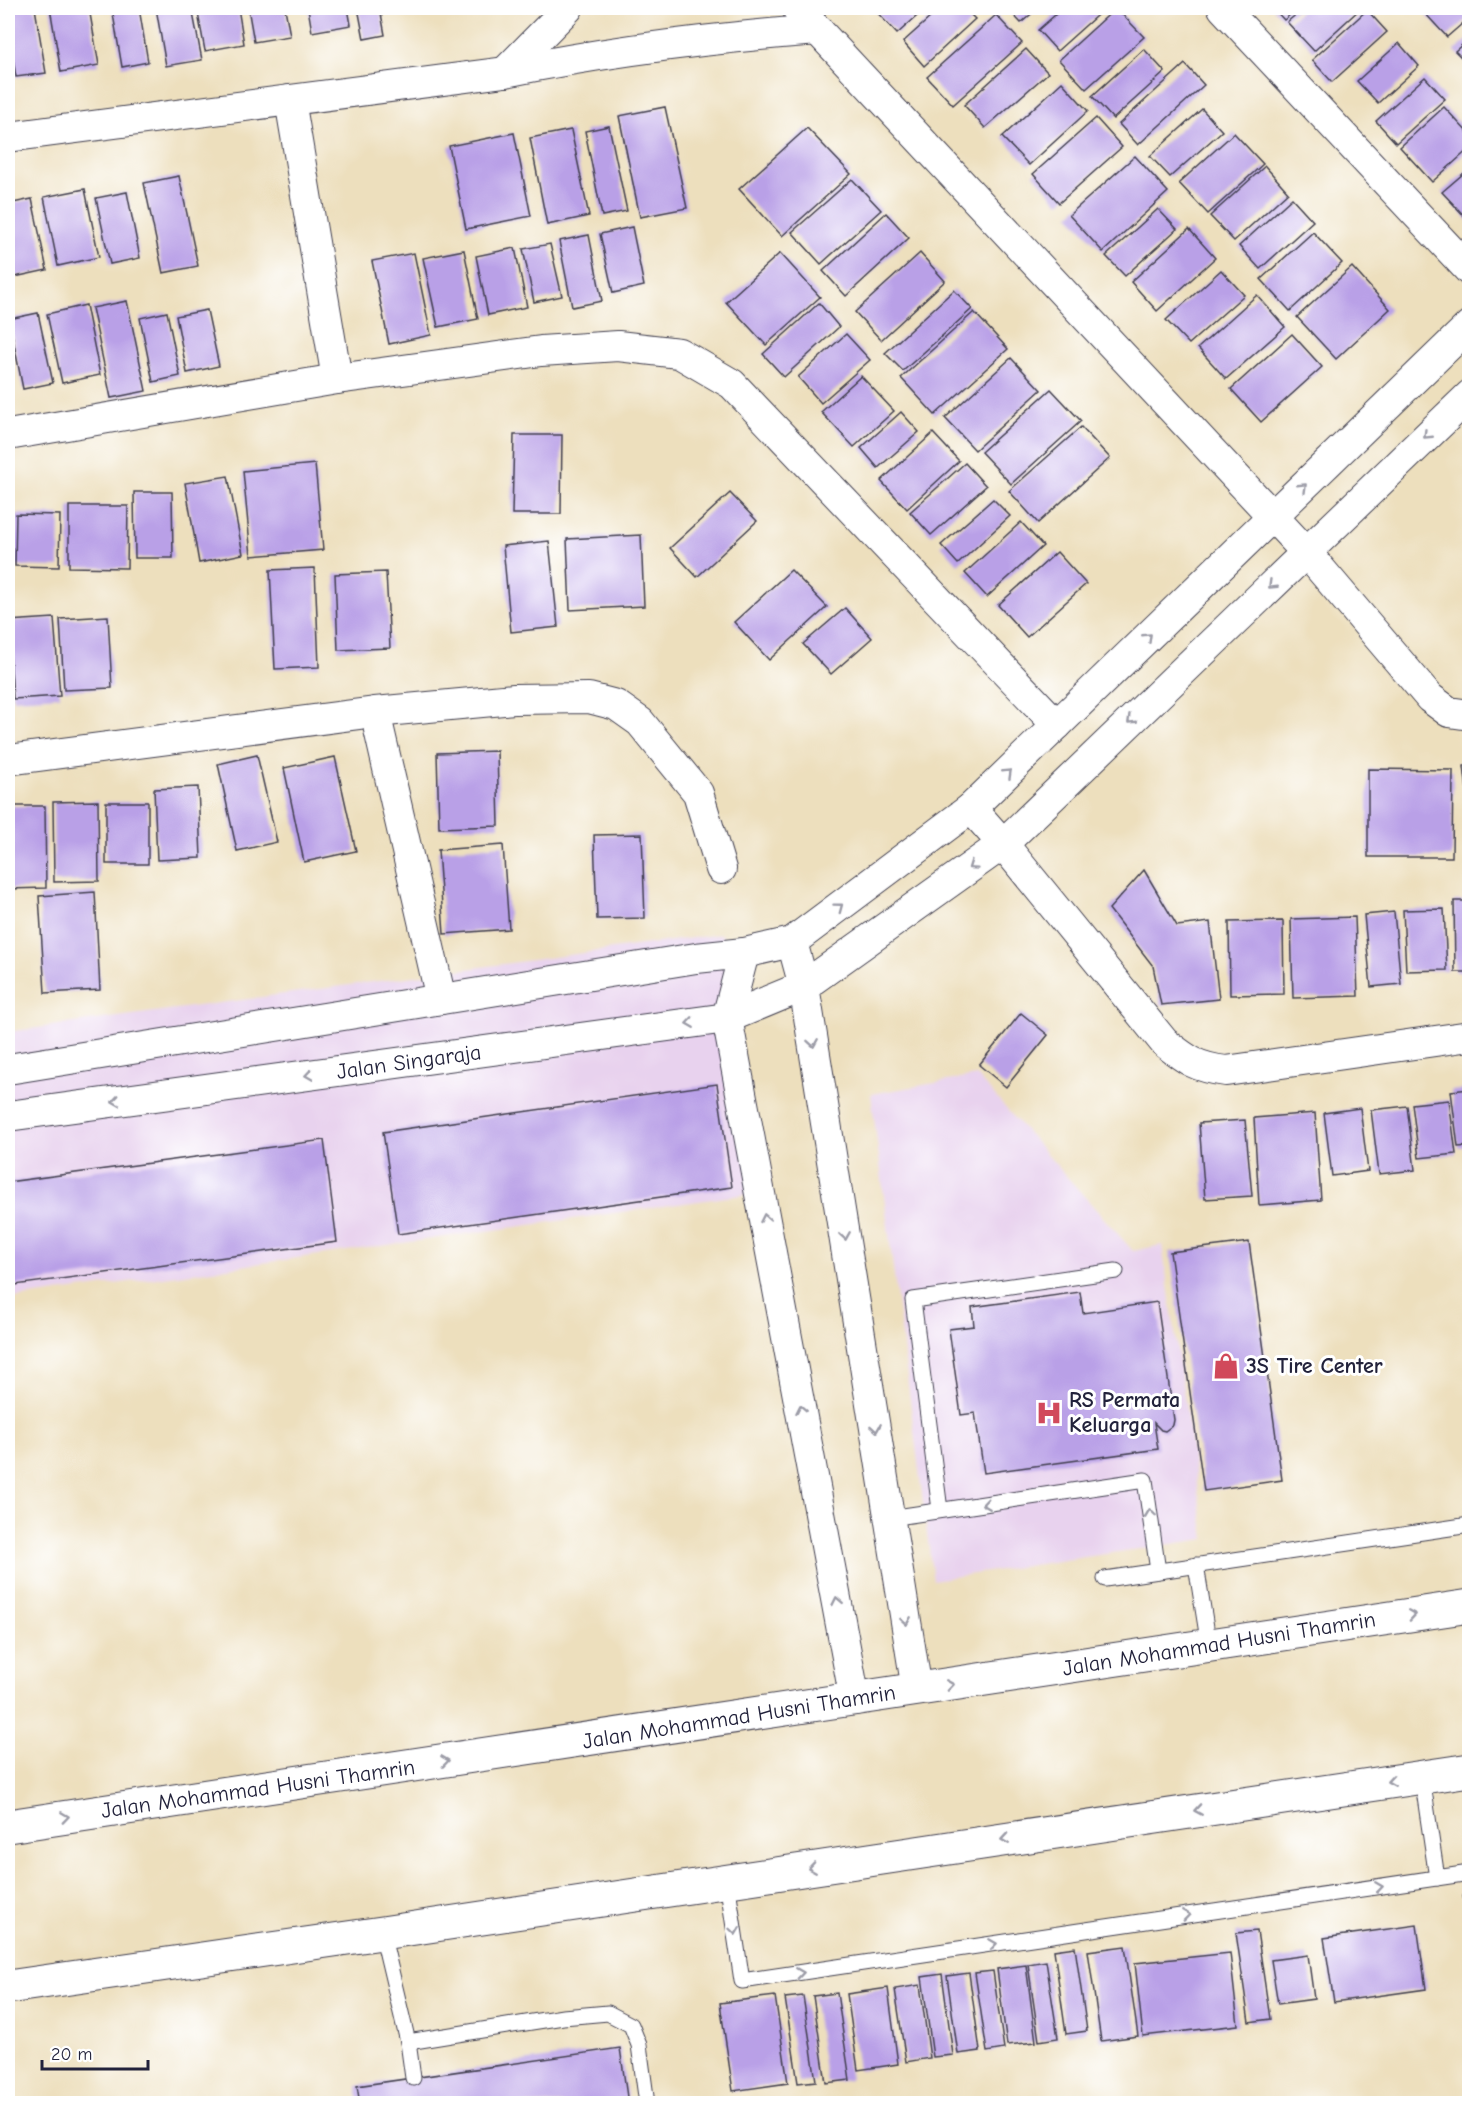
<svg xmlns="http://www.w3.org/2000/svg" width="1477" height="2111" font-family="'Comic Neue',sans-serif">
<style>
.built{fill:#e8d2ee}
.building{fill:#b9a0e7}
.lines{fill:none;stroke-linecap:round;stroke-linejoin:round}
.service-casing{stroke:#403e4e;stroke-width:17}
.minor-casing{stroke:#403e4e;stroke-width:32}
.tertiary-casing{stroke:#403e4e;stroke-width:35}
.service{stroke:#fff;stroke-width:15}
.minor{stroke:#fff;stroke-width:30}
.tertiary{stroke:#fff;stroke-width:33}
.oneway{stroke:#9c9ca7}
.labels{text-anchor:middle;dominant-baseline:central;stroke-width:6;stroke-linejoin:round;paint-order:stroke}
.street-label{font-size:22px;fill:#22223b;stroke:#fff}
.poi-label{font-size:22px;font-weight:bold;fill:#22223b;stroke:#fff;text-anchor:start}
</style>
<rect width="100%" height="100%" fill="#fff"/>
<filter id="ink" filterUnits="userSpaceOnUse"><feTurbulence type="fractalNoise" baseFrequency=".0167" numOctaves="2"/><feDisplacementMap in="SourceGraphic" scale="12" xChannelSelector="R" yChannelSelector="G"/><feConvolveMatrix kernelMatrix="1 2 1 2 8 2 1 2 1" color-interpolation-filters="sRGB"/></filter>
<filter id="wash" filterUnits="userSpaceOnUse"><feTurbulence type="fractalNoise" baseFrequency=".008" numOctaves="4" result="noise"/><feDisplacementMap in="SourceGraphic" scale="24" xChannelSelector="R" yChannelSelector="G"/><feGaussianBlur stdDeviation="1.35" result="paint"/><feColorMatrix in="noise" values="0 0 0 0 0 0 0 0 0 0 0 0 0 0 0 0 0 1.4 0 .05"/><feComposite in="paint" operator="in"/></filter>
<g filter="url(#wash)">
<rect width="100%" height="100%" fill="#eddfbd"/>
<g class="built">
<polygon points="722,934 762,1192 8,1299 8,1032"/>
<polygon points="977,1076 1133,1251 1162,1245 1205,1539 933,1580 871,1094"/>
</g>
<g id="blocks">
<g class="building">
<polygon points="8,8 35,8 46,73 16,77 8,28"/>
<polygon points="50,8 89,8 99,65 61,72"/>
<polygon points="112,8 139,8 148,62 122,67"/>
<polygon points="156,8 192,8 202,60 166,66"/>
<polygon points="197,8 238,8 244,44 205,51"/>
<polygon points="248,8 285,8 290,36 254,42"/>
<polygon points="308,8 348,8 351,25 312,32"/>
<polygon points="358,8 380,8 385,35 364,39"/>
<polygon points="873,8 926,8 897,34"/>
<polygon points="941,8 964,8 975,19 924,66 903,42"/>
<polygon points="1007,8 1038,8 1021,23"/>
<polygon points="1063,8 1105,8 1057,51 1038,30"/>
<polygon points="1116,8 1144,37 1086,89 1059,60"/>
<polygon points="1273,8 1298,8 1284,20"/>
<polygon points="1304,8 1359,8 1360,9 1314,51 1287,22"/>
<polygon points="1427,8 1470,8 1470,17 1447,37 1423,11"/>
<polygon points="1367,10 1387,32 1332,82 1312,60"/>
<polygon points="996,15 1022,43 953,105 927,77"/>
<polygon points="1470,38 1470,66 1455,51"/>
<polygon points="1399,43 1419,66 1378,103 1357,81"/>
<polygon points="1026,49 1048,73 985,128 964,105"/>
<polygon points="1144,49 1165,72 1113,119 1092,96"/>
<polygon points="1185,64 1204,85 1138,145 1119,124"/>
<polygon points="8,67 12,84 8,85"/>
<polygon points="1425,77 1445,99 1396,143 1376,121"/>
<polygon points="1062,82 1088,111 1029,165 1002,137"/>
<polygon points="665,107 687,208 640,217 619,116"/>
<polygon points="1444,107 1470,135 1470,148 1432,182 1400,147"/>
<polygon points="1202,109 1222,131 1170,177 1150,156"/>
<polygon points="1096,118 1122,147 1059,203 1033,174"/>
<polygon points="609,126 627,211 602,216 585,131"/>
<polygon points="807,128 851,174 782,236 739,189"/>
<polygon points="571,130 589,216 547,225 530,138"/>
<polygon points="514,133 531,216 466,229 449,146"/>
<polygon points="1234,133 1263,164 1208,214 1179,183"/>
<polygon points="1135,156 1168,192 1103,252 1069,215"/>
<polygon points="1265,166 1288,192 1234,241 1210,216"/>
<polygon points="1470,168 1470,222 1442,192"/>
<polygon points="179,176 198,266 163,273 144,183"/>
<polygon points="852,179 881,210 821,264 792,232"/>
<polygon points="85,189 99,257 58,266 44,197"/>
<polygon points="127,192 140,258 110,264 96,198"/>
<polygon points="1292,198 1313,221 1260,269 1239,246"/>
<polygon points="32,199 47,270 10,278 8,266 8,204"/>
<polygon points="1158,209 1177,229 1125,276 1106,256"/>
<polygon points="886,213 909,238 846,296 823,271"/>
<polygon points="632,227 644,286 613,293 600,234"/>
<polygon points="1189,229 1215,258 1157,311 1131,282"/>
<polygon points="1313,232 1342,263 1290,311 1261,279"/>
<polygon points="589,235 602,301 572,307 559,241"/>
<polygon points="550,244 562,296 534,302 523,249"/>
<polygon points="515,248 527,307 488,315 476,256"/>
<polygon points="464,250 478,319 438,327 423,258"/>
<polygon points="414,253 431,335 389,344 372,261"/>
<polygon points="780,253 820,297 766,345 726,302"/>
<polygon points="920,253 945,281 881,340 855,312"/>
<polygon points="1352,267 1390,309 1336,359 1297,317"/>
<polygon points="1221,270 1244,295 1189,344 1166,320"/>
<polygon points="954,290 972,309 903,371 885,353"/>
<polygon points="1257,295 1285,327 1226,379 1198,348"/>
<polygon points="127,301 146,391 111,398 92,308"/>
<polygon points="819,303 839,327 784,377 763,354"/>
<polygon points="86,305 100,375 62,383 47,314"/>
<polygon points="207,310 219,366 187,373 176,316"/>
<polygon points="167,312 180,376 153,382 140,318"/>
<polygon points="974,312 1008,349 935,415 901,378"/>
<polygon points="38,313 53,383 23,389 9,319"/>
<polygon points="846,334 870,360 821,403 798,377"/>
<polygon points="1292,334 1322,367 1261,422 1231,389"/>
<polygon points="1011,358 1041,390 975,450 945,418"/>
<polygon points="861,376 894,411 854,447 821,412"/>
<polygon points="1051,389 1081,421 1011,484 981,452"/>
<polygon points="901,412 919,432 878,468 861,448"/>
<polygon points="1081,427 1110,458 1038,523 1009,491"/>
<polygon points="933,433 959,461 907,509 881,481"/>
<polygon points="514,435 562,435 561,514 512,514"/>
<polygon points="965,463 986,486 931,535 910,512"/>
<polygon points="315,464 323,550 251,556 243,471"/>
<polygon points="228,476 243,554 199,563 185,483"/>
<polygon points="134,492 172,492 173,558 135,558"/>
<polygon points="730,493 757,521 697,577 670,548"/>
<polygon points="993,499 1010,516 958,564 941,545"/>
<polygon points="69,506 128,506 127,568 69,567"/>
<polygon points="16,514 60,515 59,567 15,566"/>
<polygon points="1021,522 1043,546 987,597 965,573"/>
<polygon points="641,535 644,606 570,610 567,539"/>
<polygon points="549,541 558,627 511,632 503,546"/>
<polygon points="1057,552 1086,584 1027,637 998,605"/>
<polygon points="315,568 319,667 275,669 270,570"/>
<polygon points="791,570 827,607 769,660 734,622"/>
<polygon points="386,572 390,648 338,650 335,574"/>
<polygon points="845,608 872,638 831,674 803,644"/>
<polygon points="108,616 112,688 64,690 60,619"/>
<polygon points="54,618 60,696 13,699 8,621"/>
<polygon points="497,751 499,826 439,828 437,753"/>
<polygon points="257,755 277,842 237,851 218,764"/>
<polygon points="335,757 356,851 304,862 284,768"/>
<polygon points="1470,765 1470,799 1468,799 1464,766"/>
<polygon points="1368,769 1453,770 1452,857 1368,857"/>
<polygon points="198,787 201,858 157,860 154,789"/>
<polygon points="98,801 99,881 54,882 53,802"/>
<rect x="106" y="802" width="42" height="62"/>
<polygon points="8,806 45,806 46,888 8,889"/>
<polygon points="642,834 645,918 597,919 594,835"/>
<polygon points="503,845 509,929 444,934 438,850"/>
<polygon points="1144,870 1177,926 1210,922 1219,999 1161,1005 1153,966 1109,909"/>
<polygon points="95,892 100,990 45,993 39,896"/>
<polygon points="1454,901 1470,901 1470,972 1455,972"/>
<polygon points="1444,909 1447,970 1406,971 1403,910"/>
<polygon points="1394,912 1401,984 1371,987 1364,915"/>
<polygon points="1355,917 1358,996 1293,998 1291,919"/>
<polygon points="1283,921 1284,994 1230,995 1229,922"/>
<polygon points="1021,1013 1048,1035 1006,1087 979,1065"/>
<polygon points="717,1084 732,1187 398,1234 383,1132"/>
<polygon points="1470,1089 1470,1146 1458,1147 1451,1091"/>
<polygon points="1449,1100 1456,1154 1419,1158 1412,1104"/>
<polygon points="1407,1106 1415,1170 1379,1174 1371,1110"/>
<polygon points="1360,1108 1368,1171 1332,1176 1324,1113"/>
<polygon points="1315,1113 1321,1200 1259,1205 1254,1118"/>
<polygon points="1245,1120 1252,1196 1205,1199 1199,1123"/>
<polygon points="324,1140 337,1242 8,1286 8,1182"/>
<polygon points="1249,1242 1282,1480 1204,1491 1170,1252"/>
<polygon points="1080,1292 1083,1313 1157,1302 1174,1420 1173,1425 1165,1431 1161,1430 1154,1423 1158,1449 984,1473 975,1413 961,1415 949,1329 974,1326 972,1307"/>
<polygon points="1470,1895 1470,1931 1468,1931 1463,1896"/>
<polygon points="1417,1925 1426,1989 1334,2002 1324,1938"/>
<polygon points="1257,1931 1270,2019 1249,2022 1236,1933"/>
<polygon points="1125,1946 1138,2036 1101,2041 1088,1951"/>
<polygon points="1075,1947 1087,2031 1066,2034 1054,1950"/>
<polygon points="1230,1953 1238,2025 1143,2036 1135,1963"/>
<polygon points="1308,1955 1314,1999 1278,2004 1271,1960"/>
<polygon points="1046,1961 1058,2038 1039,2041 1028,1964"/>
<polygon points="1026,1965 1036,2042 1007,2045 997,1969"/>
<polygon points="993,1971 1004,2049 987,2052 975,1973"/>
<polygon points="969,1973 980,2051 958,2054 947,1976"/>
<polygon points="942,1974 953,2055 933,2057 922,1977"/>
<polygon points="920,1985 930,2058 906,2062 895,1989"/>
<polygon points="888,1988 898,2064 858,2070 847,1994"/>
<polygon points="837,1993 850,2080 826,2083 813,1996"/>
<polygon points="775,1996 788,2083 733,2091 720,2003"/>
<polygon points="803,1996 816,2081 798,2083 785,1998"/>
<polygon points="620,2048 628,2104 360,2104 357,2086"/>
</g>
</g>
</g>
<g filter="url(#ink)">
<use href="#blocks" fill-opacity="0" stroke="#403e4e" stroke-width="1.5"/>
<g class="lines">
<g class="service-casing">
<g id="service">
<polyline points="940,1510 913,1300 1116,1271"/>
<polyline points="890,1518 1145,1480 1158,1571"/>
<polyline points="1196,1565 1209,1646"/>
<polyline points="1105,1579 1470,1525"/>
<polyline points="1422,1777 1437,1878"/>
<polyline points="727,1881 742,1981 1470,1873"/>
<polyline points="382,1933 408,2042 563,2017 608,2013 631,2025 639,2045 647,2104"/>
<polyline points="408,2042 413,2078"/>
</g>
</g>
<g class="minor-casing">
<g id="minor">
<polyline points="797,8 1306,552 1430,698 1449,712 1470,715"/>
<polyline points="1223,8 1470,271"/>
<polyline points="505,72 568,8"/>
<polyline points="290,100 337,379"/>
<path d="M8,137l497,-65c103,-21 208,-34 313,-42"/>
<polyline points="8,435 337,379 541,351 618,346 679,353 732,384 1057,725"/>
<polyline points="375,712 441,999"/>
<polyline points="8,760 375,712 514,699 589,698 616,705 640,722 698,793 721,869"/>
<path d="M971,808l32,36 161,198c23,18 31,25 62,29l244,-35"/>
<polyline points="792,942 804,986 917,1690"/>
<polyline points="744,953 727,1018 855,1700"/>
<polyline points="8,1069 696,958 744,953 792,942 971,808 1470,325"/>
<polyline points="8,1116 727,1018 804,986 1003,844 1470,395"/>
</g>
</g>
<g class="tertiary-casing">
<g id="tertiary">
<polyline points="8,1826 1470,1606"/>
<polyline points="8,1987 382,1933 1470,1770"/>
</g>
</g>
<use href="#service" class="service"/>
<use href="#minor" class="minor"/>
<use href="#tertiary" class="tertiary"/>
</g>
<defs><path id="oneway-chevron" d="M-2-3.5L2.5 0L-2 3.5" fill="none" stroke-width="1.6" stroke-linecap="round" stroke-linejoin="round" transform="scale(1.5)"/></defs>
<g class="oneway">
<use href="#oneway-chevron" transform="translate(1427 435) rotate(136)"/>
<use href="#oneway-chevron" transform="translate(1303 487) rotate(-44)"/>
<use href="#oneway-chevron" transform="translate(1272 585) rotate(136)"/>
<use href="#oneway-chevron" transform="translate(1148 637) rotate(-44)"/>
<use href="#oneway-chevron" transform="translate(1131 720) rotate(136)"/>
<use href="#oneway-chevron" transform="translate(1008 773) rotate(-44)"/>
<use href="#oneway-chevron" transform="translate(972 866) rotate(145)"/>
<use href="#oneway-chevron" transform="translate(839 907) rotate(-37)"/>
<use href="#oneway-chevron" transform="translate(690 1023) rotate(172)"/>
<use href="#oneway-chevron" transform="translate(813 1043) rotate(81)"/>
<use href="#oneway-chevron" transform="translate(309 1075) rotate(172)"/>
<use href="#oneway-chevron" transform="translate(116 1101) rotate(172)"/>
<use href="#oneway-chevron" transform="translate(765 1218) rotate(-101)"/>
<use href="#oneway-chevron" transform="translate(845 1236) rotate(81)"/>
<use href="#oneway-chevron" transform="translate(801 1409) rotate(-101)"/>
<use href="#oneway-chevron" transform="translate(876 1428) rotate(81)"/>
<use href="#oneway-chevron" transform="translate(986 1504) rotate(172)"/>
<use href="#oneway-chevron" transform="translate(1150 1513) rotate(-98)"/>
<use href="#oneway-chevron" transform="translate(837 1601) rotate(-101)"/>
<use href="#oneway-chevron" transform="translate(1412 1615) rotate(-9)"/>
<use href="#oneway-chevron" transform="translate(906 1621) rotate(81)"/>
<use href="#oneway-chevron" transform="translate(950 1685) rotate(-9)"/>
<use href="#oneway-chevron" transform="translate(445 1761) rotate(-8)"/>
<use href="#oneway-chevron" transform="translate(1391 1781) rotate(171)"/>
<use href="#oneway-chevron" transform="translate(1198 1810) rotate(171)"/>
<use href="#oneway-chevron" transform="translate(65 1817) rotate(-8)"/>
<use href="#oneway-chevron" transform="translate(1005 1839) rotate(171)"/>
<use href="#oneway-chevron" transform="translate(812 1868) rotate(171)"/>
<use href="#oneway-chevron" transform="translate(1379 1887) rotate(-8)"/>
<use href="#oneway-chevron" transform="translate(1186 1915) rotate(-8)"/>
<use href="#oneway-chevron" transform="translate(735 1931) rotate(82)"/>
<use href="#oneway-chevron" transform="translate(993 1944) rotate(-8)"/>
<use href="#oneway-chevron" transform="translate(800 1973) rotate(-8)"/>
</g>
</g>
<defs>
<g id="shop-bare" transform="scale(2.07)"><path d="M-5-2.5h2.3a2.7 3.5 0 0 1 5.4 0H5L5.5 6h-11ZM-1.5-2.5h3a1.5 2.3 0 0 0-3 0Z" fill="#d1495b" stroke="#fff" stroke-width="2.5" paint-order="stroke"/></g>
<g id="hospital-bare" transform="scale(2.07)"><path d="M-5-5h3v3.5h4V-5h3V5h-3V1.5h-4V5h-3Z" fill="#d1495b" stroke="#fff" stroke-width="2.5" paint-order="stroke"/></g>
</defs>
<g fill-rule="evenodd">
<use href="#shop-bare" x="1226" y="1366"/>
<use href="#hospital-bare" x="1049" y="1413"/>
</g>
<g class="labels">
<g class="street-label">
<text transform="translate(409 1062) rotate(-8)">Jalan Singaraja</text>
<text transform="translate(1219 1644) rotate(-9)">Jalan Mohammad Husni Thamrin</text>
<text transform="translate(739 1717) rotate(-9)">Jalan Mohammad Husni Thamrin</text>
<text transform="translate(258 1789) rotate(-8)">Jalan Mohammad Husni Thamrin</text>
</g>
<g class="poi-label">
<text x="1246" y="1366">3S Tire Center</text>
<text x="1069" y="1400">RS Permata<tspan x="1069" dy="25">Keluarga</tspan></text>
</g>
</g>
<rect width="1477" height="2111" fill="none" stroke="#fff" stroke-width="30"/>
<path d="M42 2060v9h106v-9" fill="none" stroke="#22223b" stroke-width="3"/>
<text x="51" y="2060" font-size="18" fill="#22223b" stroke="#ffffff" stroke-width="4.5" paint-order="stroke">20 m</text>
</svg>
